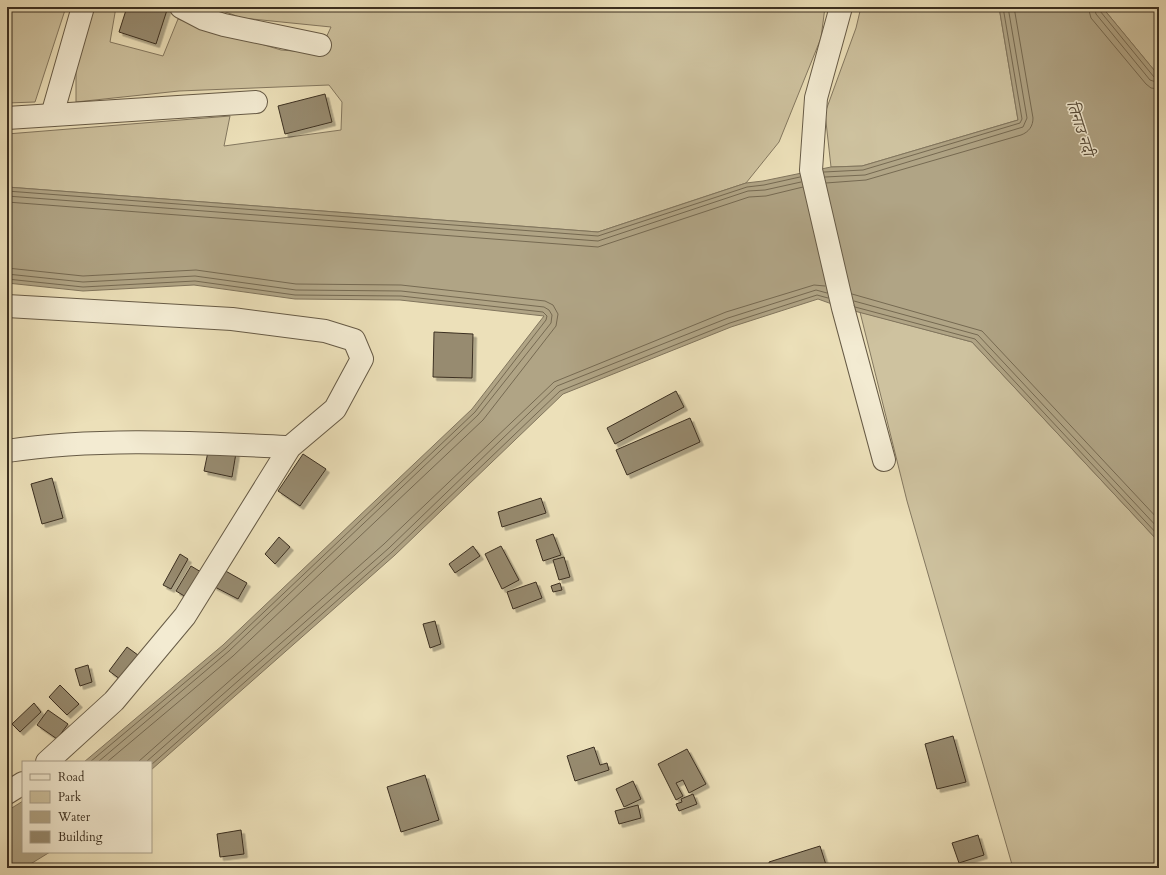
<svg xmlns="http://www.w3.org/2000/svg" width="1166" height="875" font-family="Cardo,'Noto Serif Devanagari',serif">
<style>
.green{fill:#cec29f;stroke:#847860}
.water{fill:#b0a485;stroke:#81755d}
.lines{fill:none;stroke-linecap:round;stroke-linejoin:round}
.shore{stroke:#766a52;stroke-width:1}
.building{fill:#978b70;stroke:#3b2f20;filter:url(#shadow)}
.minor-casing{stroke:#675b46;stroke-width:24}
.minor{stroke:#f3ebd2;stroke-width:22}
.labels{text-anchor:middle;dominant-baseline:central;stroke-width:3;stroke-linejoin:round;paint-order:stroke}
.water-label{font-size:16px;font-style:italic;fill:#584c39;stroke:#f3ebd2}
</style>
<defs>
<filter id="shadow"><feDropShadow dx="3.5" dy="3.5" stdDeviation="0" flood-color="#0004"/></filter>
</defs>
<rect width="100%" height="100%" fill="#ece0b9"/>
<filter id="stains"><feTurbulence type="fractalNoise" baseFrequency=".005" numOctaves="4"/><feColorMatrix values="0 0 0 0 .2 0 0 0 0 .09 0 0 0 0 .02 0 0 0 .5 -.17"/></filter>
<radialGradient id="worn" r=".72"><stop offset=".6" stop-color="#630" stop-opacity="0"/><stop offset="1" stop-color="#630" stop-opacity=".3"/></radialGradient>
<g class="green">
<polygon points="7,7 66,7 35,102 7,103"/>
<polygon points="92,7 116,7 110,42 163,56 178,19 281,50 319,53 331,27 242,18 212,7 825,7 821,38 779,142 746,183 598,232 7,187 7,134 230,116 224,146 341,130 342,102 329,85 179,91 76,102 76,57"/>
<polygon points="861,7 999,7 1018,120 862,166 831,167 825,113 856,28"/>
<polygon points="1102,7 1159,7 1159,76"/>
<polygon points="860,312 972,342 1159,542 1159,868 1013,868 907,501"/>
</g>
<g class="water">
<polygon points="999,7 1102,7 1159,76 1159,542 972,342 843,308 818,299 731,327 563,394 395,555 151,770 151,762 84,762 223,645 472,409 544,316 400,300 295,299 194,285 83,291 7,283 7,187 598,232 746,183 763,181 831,167 862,166 1018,120"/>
<polygon points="23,801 23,852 50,852 24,868 7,868 7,811"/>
</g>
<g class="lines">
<g class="shore">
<polyline points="1088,7 1091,18 1146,84 1151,88 1159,89"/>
<polyline points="1094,7 1096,14 1150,80 1159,83"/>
<polyline points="1099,7 1100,11 1154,77 1159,78"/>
<polyline points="824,172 863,170 1020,123 1022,119 1003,7"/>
<polyline points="825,177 865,175 1023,127 1027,118 1008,7"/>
<path d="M826,183l40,-3 155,-45c8,-3 12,-9 12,-17l-19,-111"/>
<polyline points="7,191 598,236 747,187 764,185 800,177"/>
<polyline points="7,196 598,241 748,191 765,190 801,182"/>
<polyline points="7,202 598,247 749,197 766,196 803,187"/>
<polyline points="7,268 83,276 196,270 296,284 401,285 545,301 553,305 558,314 556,326 483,420 233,656 107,762"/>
<polyline points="7,274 83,282 195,276 296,290 401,291 544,307 549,310 552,315 551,323 478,415 229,651 98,762"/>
<polyline points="7,279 83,287 195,281 295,295 401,296 543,312 547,316 546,320 475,412 226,648 90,762"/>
<polyline points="852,294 982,331 1159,520"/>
<polyline points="854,301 978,335 1159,529"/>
<polyline points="855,307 975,339 1159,536"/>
<polyline points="138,762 384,544 554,382 726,312 814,285 825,286"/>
<polyline points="146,762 389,548 557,386 728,318 816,290 827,293"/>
<polyline points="151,765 392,552 560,391 730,323 817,295 828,298"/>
</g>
</g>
<g class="building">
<polygon points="127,7 168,7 156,44 119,32"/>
<polygon points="325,94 332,122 285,134 278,106"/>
<polygon points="434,332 473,334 472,378 433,377"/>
<polygon points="676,391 684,407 615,444 607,428"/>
<polygon points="690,418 700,442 627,475 616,450"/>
<polygon points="209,447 236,453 232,477 204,471"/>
<polygon points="303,454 326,469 300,506 278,491"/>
<polygon points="52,478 63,518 42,524 31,484"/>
<polygon points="541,498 546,513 502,527 498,512"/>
<polygon points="553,534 561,555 543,561 536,540"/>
<polygon points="279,537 290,547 275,564 265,554"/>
<polygon points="473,546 480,556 455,573 449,564"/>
<polygon points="501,546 519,580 502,589 485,554"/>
<polygon points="180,554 188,559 171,589 163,585"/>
<polygon points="564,557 570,577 559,580 553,560"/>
<polygon points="191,566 201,572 186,597 176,591"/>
<polygon points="222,569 247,583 238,599 213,586"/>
<polygon points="536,582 542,598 513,609 507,592"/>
<polygon points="560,583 562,590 553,592 551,586"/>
<polygon points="435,621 441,644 430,648 423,624"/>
<polygon points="127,647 142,658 124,682 109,671"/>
<polygon points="88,665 92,682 80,686 75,669"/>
<polygon points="60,685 79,704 67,715 49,697"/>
<polygon points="34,703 41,712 20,732 12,724"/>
<polygon points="48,710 68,724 57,739 37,725"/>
<polygon points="953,736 966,782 937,789 925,744"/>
<polygon points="594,747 600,765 607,763 609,770 575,781 567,756"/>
<polygon points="687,749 706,784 689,793 683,780 676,783 683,796 676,800 658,764"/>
<polygon points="425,775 439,820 401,832 387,787"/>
<polygon points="633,781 641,799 624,807 616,789"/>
<polygon points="693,794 697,804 679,811 676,804 682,802 681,799"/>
<polygon points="638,805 641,818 619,824 615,811"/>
<polygon points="241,830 244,854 220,857 217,834"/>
<polygon points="978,835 984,855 959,863 952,843"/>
<polygon points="820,846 827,868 770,868 769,862"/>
</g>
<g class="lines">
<g class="minor-casing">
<g id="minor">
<polyline points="181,7 204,19 224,25 320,45"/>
<polyline points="841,7 816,98 811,170 843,308 884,460"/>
<polyline points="52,115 83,7"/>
<polyline points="7,118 256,102"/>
<polyline points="7,306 232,319 325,331 354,340 362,359 335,409 290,447 185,616 114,701 47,762"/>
<path d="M7,451c94,-14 189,-8 283,-4"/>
<polyline points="7,793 23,783"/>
</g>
</g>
<use href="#minor" class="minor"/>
</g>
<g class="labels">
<g class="water-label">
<text transform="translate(1080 128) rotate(72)">तिनाउ नदी</text>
</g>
</g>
<rect width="1166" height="875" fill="none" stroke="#ece0b9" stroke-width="24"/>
<rect x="8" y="8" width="1150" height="859" fill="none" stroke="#3b2f20" stroke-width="2"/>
<rect x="12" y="12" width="1142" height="851" fill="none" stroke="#3b2f20"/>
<rect x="22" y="761" width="130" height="92" fill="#f3ebd2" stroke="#a9a08b"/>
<rect x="30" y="774" width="20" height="6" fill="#f3ebd2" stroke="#a9a08b"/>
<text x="58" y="781" font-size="12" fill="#3b2f20">Road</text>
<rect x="30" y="791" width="20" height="12" fill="#cec29f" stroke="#a9a08b"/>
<text x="58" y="801" font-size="12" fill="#3b2f20">Park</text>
<rect x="30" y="811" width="20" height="12" fill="#b0a485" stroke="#a9a08b"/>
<text x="58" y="821" font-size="12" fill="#3b2f20">Water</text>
<rect x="30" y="831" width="20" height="12" fill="#978b70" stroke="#a9a08b"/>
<text x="58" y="841" font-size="12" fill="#3b2f20">Building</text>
<rect width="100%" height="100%" filter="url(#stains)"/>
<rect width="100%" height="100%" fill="url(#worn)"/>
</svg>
